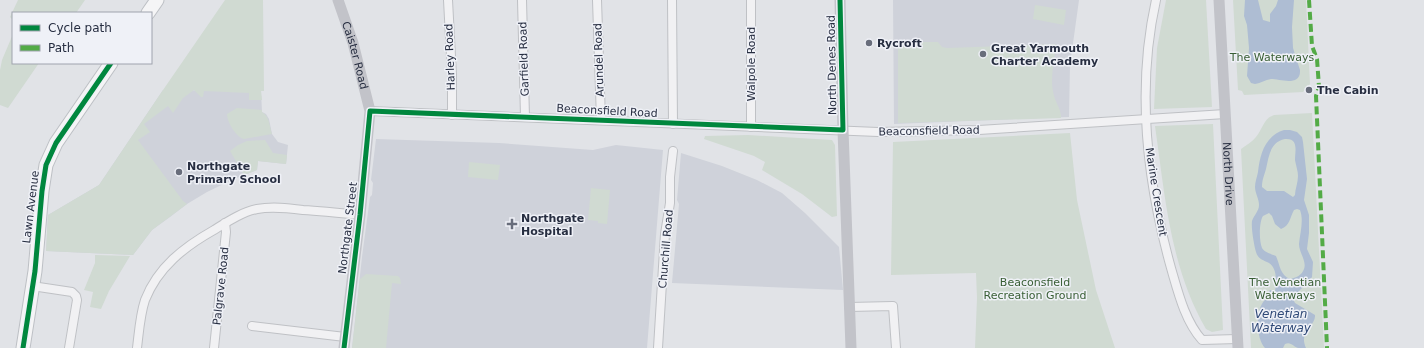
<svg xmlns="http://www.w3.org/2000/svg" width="1424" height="348" font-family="'DejaVu Sans',sans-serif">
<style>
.built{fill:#cfd2da}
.green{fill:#d0dad2}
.water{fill:#aebdd3;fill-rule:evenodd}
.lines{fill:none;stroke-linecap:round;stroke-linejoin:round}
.street-casing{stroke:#bfc1c5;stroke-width:10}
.primary-casing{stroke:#bdc0c5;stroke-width:15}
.street{stroke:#f1f1f3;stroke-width:8}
.secondary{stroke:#c2c3c9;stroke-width:11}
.primary{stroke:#f5f5f6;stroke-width:13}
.quiet{stroke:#53ab46;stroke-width:4;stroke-dasharray:8 4;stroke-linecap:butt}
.cycleway-casing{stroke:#eff1f7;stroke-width:8}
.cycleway{stroke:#00873e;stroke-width:5}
.poi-dot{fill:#686d7b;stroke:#eff1f7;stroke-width:1.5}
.labels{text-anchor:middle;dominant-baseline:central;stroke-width:3;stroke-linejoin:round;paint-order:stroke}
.poi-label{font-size:11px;font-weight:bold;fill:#272e41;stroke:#eff1f7;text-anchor:start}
.street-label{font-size:11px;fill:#272e41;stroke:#eff1f7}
.park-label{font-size:11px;fill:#385e34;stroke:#eff1f7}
.water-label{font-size:12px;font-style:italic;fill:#2f4977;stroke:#eff1f7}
</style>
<rect width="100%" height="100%" fill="#e1e3e7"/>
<g class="built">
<polygon points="893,0 1079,0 1070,65 1069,117 894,124"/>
<polygon points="163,90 261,91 262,112 266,114 269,119 272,134 278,142 288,145 286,164 258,161 257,170 234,179 207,192 187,204 170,217 152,230 133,255 46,251 48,215 99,185"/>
<polygon points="376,139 499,143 593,150 616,145 663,150 647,348 352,348 362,257 370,197 372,195 373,183 371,180"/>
<polygon points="681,153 722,166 757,180 782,193 805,213 839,247 843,290 672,283 679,204 677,200"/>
</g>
<g class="green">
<polygon points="18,0 85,0 76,13 13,13 13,20 10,17"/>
<polygon points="225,0 263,0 264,91 261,91 262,100 249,100 249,93 204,91 203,97 201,97 194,90 183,98 173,113 168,106 144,124 150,132 138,140 183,201 187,204 152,230 133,255 46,251 48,215 99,185 163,90"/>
<polygon points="1166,0 1206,0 1212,107 1154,109 1157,48"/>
<polygon points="1233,0 1306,0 1310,84 1303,92 1244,95 1242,91 1238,90"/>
<polygon points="1035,5 1066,10 1064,25 1033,19"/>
<polygon points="13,34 13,63 39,63 8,108 0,105 0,70 2,60"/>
<path d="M898,42h40l4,5 5,1 109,-4c-1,13 -6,35 -3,47 1,10 9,19 8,27l-163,5z"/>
<path d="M237,108l25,2v2c8,5 7,13 10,22l-28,5c-8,-2 -17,-17 -17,-25z"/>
<path d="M1312,113l12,235h-73l-10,-199c5,-4 11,-7 15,-12 7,-8 7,-18 18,-22z"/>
<path d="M1213,124l10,206 -11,2 -6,-3c-36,-62 -41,-133 -51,-203z"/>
<polygon points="1070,133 1077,200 1096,290 1115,348 975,348 977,298 976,273 891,275 893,142"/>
<polygon points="748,135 832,140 835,145 837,216 832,217 802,194 762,170 765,162 754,156 704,139 705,136"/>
<polygon points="265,140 273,153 287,155 286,164 258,161 257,170 244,175 230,151 238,145 247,141"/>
<polygon points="469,162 500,165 498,180 468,177"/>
<polygon points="591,188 610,190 607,224 598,223 598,221 588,220"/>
<polygon points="95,255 130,256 109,291 101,309 90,307 93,292 84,290 95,263"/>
<polygon points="366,274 398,276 400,278 401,284 392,283 386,348 352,348 360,279"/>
</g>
<g class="water">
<path d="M1245,0h13l5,20 7,2v-8l6,-8 2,-6h16l-2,27 1,21 7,22c1,17 -20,9 -29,9 -6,1 -10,4 -16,5l-4,-1 -4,-7 2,-28 -2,-23 -3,-9z"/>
<path d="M1284,130h6l7,2 5,5 1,5 4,37 -3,21 5,15v18l-2,16 6,13 -1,15 -3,4 -14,14 -2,4 2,4 20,12c1,11 -17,16 -9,33 -3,0 -5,0 -7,0 -6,-1 -8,-7 -14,-4l-2,4h-18c-9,-9 -10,-39 0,-48 3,-1 6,-3 9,-4l-6,-3 2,-3 5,2c1,-9 3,-23 -6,-29 -6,-3 -11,-4 -13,-11 -2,-7 -5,-24 -4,-31 2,-6 7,-10 7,-16 0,-6 -4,-12 -4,-18 0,-5 2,-10 3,-15 2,-18 7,-36 26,-42zM1285,139c14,-1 10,12 10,21 1,6 3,11 3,16 0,7 -3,13 -3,19l-2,2 -9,-6h-17l-5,-4c0,-7 2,-11 4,-18 3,-13 4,-27 19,-30zM1297,209l3,1c4,11 0,23 -1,34 0,9 8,17 5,25 -2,6 -8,9 -14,10 -10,-4 -10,-14 -14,-23 -5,-2 -12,-4 -14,-8 -3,-7 -3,-26 1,-32l6,-3 3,3 3,8 6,5c9,-3 9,-12 13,-19z"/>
</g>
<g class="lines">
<g class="street-casing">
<g id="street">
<polyline points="448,0 452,75 452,115"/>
<polyline points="522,0 525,117"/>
<polyline points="597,0 601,120"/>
<polyline points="672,0 673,124"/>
<polyline points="751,0 751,127"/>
<path d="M1156,0c-20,89 -9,182 15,268 7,24 14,53 31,72l35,-1"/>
<polyline points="370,111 878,132 979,130 1225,114"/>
<polyline points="32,286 72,292 76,296 77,300 69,348"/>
<polyline points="849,307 893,306 896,348"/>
<polyline points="252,326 345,337"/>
<path d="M137,348c2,-16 3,-33 8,-48 13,-33 39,-53 69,-70 13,-8 28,-18 43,-21 15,-3 31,-1 46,1 19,1 38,3 57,5"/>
<polyline points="214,348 226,232 225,223"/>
<polyline points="658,348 665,234 670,203 670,177 673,151"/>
</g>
</g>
<g class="primary-casing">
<g id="primary">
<polyline points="148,13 157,0"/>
<polyline points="23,348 35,271 42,191 46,165 56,143 111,63"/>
</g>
</g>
<use href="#street" class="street"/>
<g class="secondary">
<path id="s1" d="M338,0l15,43 17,68 -10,104 -16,133"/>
<polyline points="840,0 843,130 851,348"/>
<path id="s2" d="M1219,0l19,348"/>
</g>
<use href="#primary" class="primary"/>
<polyline class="quiet" points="1309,0 1312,46 1317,59 1319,87 1316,96 1327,348"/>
<g class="cycleway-casing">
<g id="cycleway">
<polyline points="23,348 35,271 42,191 46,165 56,143 111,63"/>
<polyline points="344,348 360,215 370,111 843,130 840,0"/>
</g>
</g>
<use href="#cycleway" class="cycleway"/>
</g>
<g class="poi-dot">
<circle cx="869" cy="43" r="4"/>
<circle cx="983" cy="54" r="4"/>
<circle cx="1309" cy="90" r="4"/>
<circle cx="179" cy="172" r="4"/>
<path d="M510 218h4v4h4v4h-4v4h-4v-4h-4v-4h4z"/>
</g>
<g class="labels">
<g class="poi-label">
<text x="877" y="43">Rycroft</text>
<text x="991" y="48">Great Yarmouth<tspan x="991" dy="13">Charter Academy</tspan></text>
<text x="1317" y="90">The Cabin</text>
<text x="187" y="166">Northgate<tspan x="187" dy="13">Primary School</tspan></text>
<text x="521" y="218">Northgate<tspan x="521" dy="13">Hospital</tspan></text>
</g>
<g class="street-label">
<text stroke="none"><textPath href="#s1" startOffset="58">Caister Road</textPath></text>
<text transform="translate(450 57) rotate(-92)">Harley Road</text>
<text transform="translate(524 59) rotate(-92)">Garfield Road</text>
<text transform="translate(599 60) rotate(-92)">Arundel Road</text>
<text transform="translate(751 64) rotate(-90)">Walpole Road</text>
<text transform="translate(832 65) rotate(-91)">North Denes Road</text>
<text transform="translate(607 111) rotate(3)">Beaconsfield Road</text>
<text transform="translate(929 131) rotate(-1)">Beaconsfield Road</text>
<text stroke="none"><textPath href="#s2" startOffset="174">North Drive</textPath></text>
<text transform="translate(1156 192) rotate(81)">Marine Crescent</text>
<text transform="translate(31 207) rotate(-83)">Lawn Avenue</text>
<text transform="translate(348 228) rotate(-83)">Northgate Street</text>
<text transform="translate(666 249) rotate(-85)">Churchill Road</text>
<text transform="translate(221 286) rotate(-84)">Palgrave Road</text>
</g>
<g class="park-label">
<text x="1272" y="57">The Waterways</text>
<text x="1035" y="282">Beaconsfield<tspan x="1035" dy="13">Recreation Ground</tspan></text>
<text x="1285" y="282">The Venetian<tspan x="1285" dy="13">Waterways</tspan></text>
</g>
<g class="water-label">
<text x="1281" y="314">Venetian<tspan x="1281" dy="14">Waterway</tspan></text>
</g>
</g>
<rect x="12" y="12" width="140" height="52" fill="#eff1f7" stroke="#9fa3ae"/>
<rect x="20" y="25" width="20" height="6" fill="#00873e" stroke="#9fa3ae"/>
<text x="48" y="32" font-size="12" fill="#272e41">Cycle path</text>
<rect x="20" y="45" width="20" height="6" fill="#53ab46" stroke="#9fa3ae"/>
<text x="48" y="52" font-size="12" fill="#272e41">Path</text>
</svg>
